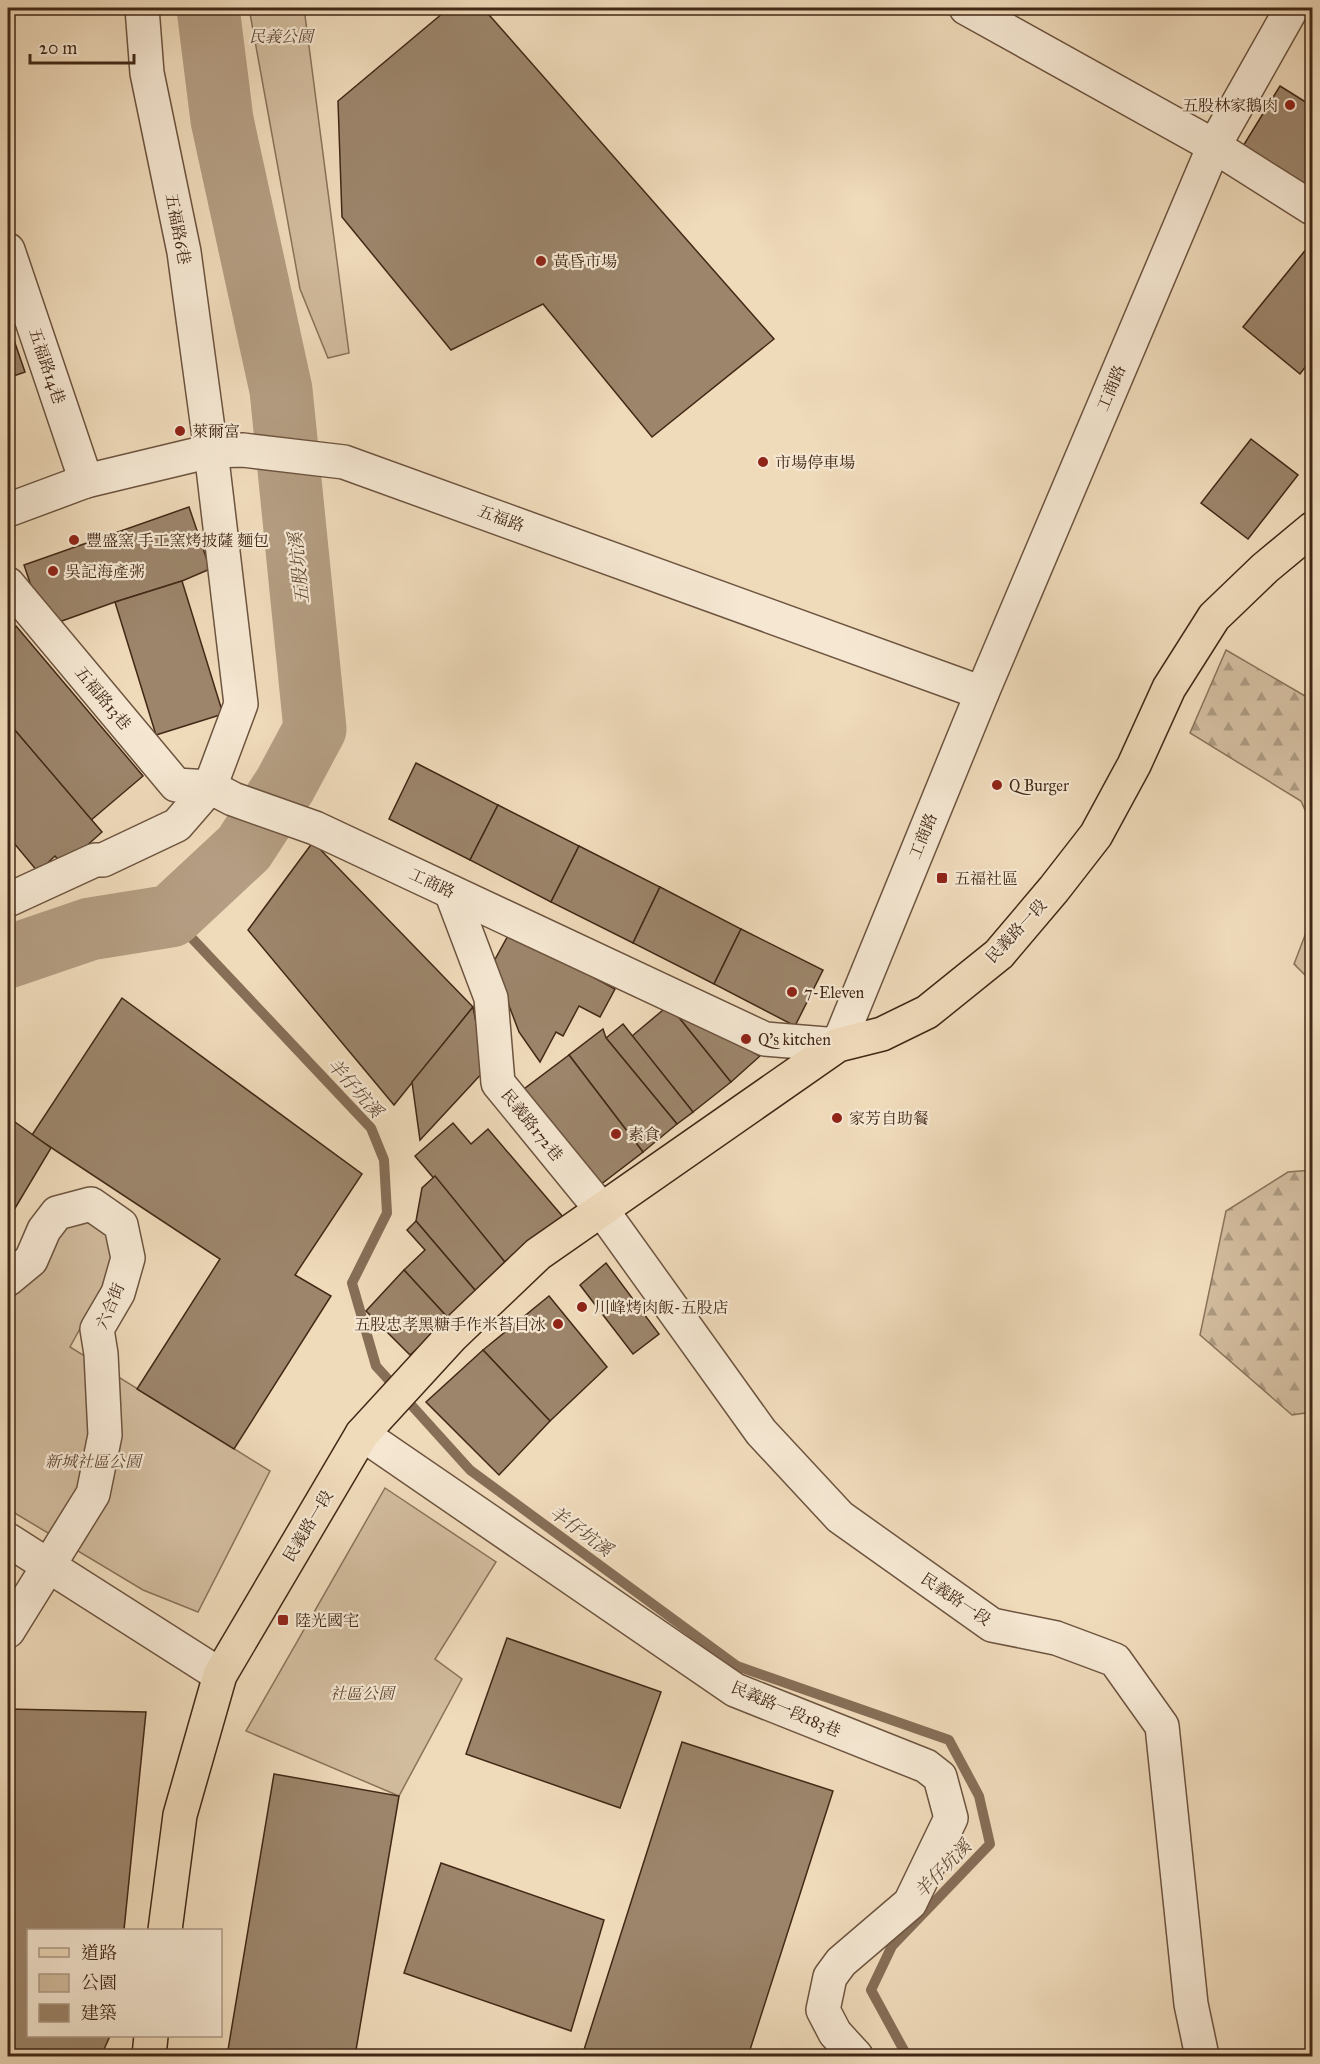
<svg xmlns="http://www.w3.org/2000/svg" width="1320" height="2064" font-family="'IM FELL Great Primer','Noto Serif TC',serif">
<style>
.forest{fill:url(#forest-firs);stroke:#8a725a;stroke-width:1.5}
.green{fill:#d2bc9e;stroke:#8a725a;stroke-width:1.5}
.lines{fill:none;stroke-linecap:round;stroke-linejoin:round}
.stream{stroke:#866e57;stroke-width:10}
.river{stroke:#b49d82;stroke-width:63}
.building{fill:#9c856b;stroke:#422816;stroke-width:1.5}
.minor-casing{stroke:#6d543f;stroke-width:36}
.major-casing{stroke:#422816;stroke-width:36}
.minor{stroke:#f5e7d2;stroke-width:33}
.major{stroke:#efdaba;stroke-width:33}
.poi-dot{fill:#8f2418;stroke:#f5e7d2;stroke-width:2}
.labels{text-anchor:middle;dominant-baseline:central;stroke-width:4.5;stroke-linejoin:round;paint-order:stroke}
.park-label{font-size:16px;font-style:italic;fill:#5f4631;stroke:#f5e7d2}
.poi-label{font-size:16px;fill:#422816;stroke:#f5e7d2;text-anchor:start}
.street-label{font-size:16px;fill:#422816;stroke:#f5e7d2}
.water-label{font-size:18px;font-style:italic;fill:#644b36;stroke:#f5e7d2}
</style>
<defs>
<pattern id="forest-firs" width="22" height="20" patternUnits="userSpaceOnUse" patternTransform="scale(1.5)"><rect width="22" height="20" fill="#d2bc9e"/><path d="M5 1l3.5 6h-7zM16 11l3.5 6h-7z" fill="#ac9980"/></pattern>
</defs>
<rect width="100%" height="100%" fill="#efdaba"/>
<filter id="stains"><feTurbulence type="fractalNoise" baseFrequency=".00333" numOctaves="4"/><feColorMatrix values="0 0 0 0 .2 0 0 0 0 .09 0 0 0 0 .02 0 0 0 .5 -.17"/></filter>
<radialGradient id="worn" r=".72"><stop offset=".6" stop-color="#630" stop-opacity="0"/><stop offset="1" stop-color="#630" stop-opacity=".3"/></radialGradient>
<g class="forest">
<polygon points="1226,650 1312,700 1312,826 1301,801 1190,733"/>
<polygon points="1312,917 1312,982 1294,964"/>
<polygon points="1312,1170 1312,1412 1292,1415 1200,1335 1226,1211 1288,1172"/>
</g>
<g class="green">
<polygon points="249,8 304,8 349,353 328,358 300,289"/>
<polygon points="87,1215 110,1230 117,1261 70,1347 270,1471 198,1612 143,1590 8,1509 8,1294 56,1224"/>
<polygon points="385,1488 496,1562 435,1659 462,1679 399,1796 246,1731"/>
</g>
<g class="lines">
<polyline class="stream" points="171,916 371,1128 384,1160 387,1213 352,1283 376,1366 470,1470 737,1666 949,1740 979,1796 990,1844 892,1946 871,1990 907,2056"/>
<polyline class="river" points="8,957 90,929 171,916 244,848 285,785 315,729 281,390 222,120 208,8"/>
</g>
<g class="building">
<polygon points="449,8 483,8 774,339 652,437 543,304 451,350 342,217 338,101"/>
<polygon points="1280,86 1312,106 1312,195 1240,151"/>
<polygon points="1312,242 1312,358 1300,374 1243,327"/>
<polygon points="8,319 15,343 8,345"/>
<polygon points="15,343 25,372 8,378 8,345"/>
<polygon points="1251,439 1298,475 1248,539 1201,503"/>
<polygon points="189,507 210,569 182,581 115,602 45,627 24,565"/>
<polygon points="182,581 223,714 156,735 115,602"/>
<polygon points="16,626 143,776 90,821 8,722 8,633"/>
<polygon points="8,722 102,832 64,866 55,856 38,872 8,836"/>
<polygon points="416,763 498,805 470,860 389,819"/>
<polygon points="498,805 579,846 551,902 470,860"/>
<polygon points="313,842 473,1007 394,1105 248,930"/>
<polygon points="579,846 660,887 633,943 551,902"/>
<polygon points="660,887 741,929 714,984 633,943"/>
<polygon points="741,929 823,970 795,1026 714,984"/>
<polygon points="510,932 615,989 600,1017 579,1006 563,1036 556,1032 540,1062 519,1032 493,963"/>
<polygon points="122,998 362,1174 295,1275 331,1296 234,1449 137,1389 220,1259 32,1135"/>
<polygon points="669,1005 731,1082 693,1112 632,1036"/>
<polygon points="669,1005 760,1056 731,1082"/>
<polygon points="473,1007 485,1070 420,1140 412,1082"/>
<polygon points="623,1024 693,1112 677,1124 606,1038"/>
<polygon points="603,1029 606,1038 677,1124 643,1152 569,1055"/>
<polygon points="569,1055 643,1152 587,1195 516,1095"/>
<polygon points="8,1117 51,1148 8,1220"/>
<polygon points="453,1123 471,1144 488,1129 569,1224 513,1272 415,1156"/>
<polygon points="435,1176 513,1272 480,1296 416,1221 422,1188"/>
<polygon points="416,1221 480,1296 450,1320 404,1270 425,1250 407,1230"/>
<polygon points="606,1263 659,1334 633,1354 580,1285"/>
<polygon points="404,1270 450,1320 410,1355 366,1311"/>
<polygon points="549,1296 607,1367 550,1421 483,1350"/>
<polygon points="483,1350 550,1421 499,1475 426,1402"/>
<polygon points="507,1638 661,1692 620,1808 466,1754"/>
<polygon points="8,1709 146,1712 124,1930 28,1930 28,2036 110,2036 101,2056 8,2056"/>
<polygon points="682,1742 833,1791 748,2056 582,2056"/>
<polygon points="274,1774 399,1796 355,2056 227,2056"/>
<polygon points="441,1863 604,1920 571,2031 404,1973"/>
</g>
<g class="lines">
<g class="minor-casing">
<g id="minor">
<polyline points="966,8 1214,146 1312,208"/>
<polyline points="8,250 86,481"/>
<polyline points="8,510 86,481 211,451 243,450 344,462 982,693"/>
<polyline points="8,584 176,785 210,787 233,799 315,828 765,1039 838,1045 982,693 1214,146 1292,8"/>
<polyline points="451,892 491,998 498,1083 601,1209 761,1432 840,1517 992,1625 1056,1638 1115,1660 1162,1726 1191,2004 1202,2056"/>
<polyline points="8,900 95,860 103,860 177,825 210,787 241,704 211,451 184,252 147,73 142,8"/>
<polyline points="8,1279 31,1260 44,1230 57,1213 91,1204 121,1225 128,1258 118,1293 97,1329 101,1354 105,1435 93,1494 8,1631"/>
<polyline points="362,1434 735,1690 926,1766 940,1777 951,1818 910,1903 841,1962 830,1977 823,2010 835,2033 856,2056"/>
<polyline points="8,1540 220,1675"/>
</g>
</g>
<g class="major-casing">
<g id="major">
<polyline points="165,1930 180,1815 220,1675 362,1434 451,1337 538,1254 838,1045 882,1034 927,1012 999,954 1054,889 1096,835 1134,765 1169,688 1214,617 1265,568 1312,529"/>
<polyline points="149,2056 151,2036"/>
</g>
</g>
<use href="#minor" class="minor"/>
<use href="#major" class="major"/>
</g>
<g class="poi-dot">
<circle cx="1290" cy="105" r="6"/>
<circle cx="541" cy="261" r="6"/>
<circle cx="180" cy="431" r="6"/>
<circle cx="763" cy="462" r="6"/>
<circle cx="74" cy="540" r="6"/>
<circle cx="53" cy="571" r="6"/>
<circle cx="997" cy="785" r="6"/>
<rect x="936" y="872" width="12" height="12" rx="3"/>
<circle cx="792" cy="992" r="6"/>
<circle cx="746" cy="1039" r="6"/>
<circle cx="837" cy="1118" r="6"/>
<circle cx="616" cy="1134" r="6"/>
<circle cx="582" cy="1307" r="6"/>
<circle cx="558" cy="1324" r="6"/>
<rect x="277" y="1614" width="12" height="12" rx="3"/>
</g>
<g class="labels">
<g class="park-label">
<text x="281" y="36">民義公園</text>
<text x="93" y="1461">新城社區公園</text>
<text x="362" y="1693">社區公園</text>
</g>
<g class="poi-label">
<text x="1278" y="105" text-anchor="end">五股林家鵝肉</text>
<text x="553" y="261">黃昏市場</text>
<text x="192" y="431">萊爾富</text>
<text x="775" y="462">市場停車場</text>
<text x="86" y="540">豐盛窯 手工窯烤披薩 麵包</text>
<text x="65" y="571">吳記海產粥</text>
<text x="1009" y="785">Q Burger</text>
<text x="954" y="878">五福社區</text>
<text x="804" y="992">7-Eleven</text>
<text x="758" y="1039">Q's kitchen</text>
<text x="849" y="1118">家芳自助餐</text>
<text x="628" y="1134">素食</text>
<text x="594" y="1307">川峰烤肉飯-五股店</text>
<text x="546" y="1324" text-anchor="end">五股忠孝黑糖手作米苔目冰</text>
<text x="295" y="1620">陸光國宅</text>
</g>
<g class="street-label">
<text transform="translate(178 229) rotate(79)">五福路6巷</text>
<text transform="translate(47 366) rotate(71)">五福路14巷</text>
<text transform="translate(1111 388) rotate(-67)">工商路</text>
<text transform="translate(501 518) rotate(20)">五福路</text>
<text transform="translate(103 698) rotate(50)">五福路13巷</text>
<text transform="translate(923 836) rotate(-68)">工商路</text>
<text transform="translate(432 883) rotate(25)">工商路</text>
<text transform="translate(1016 931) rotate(-47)">民義路一段</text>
<text transform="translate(532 1125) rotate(51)">民義路172巷</text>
<text transform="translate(110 1306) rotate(-67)">六合街</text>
<text transform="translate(308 1526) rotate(-59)">民義路一段</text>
<text transform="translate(956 1599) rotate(34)">民義路一段</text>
<text transform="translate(786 1709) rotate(23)">民義路一段183巷</text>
</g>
<g class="water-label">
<text transform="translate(299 568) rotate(-96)">五股坑溪</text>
<text transform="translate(355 1088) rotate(48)">羊仔坑溪</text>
<text transform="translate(581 1531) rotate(36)">羊仔坑溪</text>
<text transform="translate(943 1869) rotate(-46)">羊仔坑溪</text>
</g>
</g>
<rect width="1320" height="2064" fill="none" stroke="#efdaba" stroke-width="30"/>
<rect x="9" y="9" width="1302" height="2046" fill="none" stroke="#422816" stroke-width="3"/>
<rect x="15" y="15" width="1290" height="2034" fill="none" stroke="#422816" stroke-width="1.5"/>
<rect x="27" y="1929" width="195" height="108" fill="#f5e7d2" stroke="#ad9b87" stroke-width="1.5"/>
<rect x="39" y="1948" width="30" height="9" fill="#efdaba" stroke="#ad9b87" stroke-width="1.5"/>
<text x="81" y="1959" font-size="18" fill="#422816">道路</text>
<rect x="39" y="1974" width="30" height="18" fill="#d2bc9e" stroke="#ad9b87" stroke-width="1.5"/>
<text x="81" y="1989" font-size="18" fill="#422816">公園</text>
<rect x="39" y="2004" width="30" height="18" fill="#9c856b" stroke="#ad9b87" stroke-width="1.5"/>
<text x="81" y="2019" font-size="18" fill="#422816">建築</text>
<path d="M30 54v9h104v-9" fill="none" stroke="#422816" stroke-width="3"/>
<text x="39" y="54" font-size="18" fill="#422816" stroke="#f5e7d2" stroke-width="4.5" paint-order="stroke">20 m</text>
<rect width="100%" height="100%" filter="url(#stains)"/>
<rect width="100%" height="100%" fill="url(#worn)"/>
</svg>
